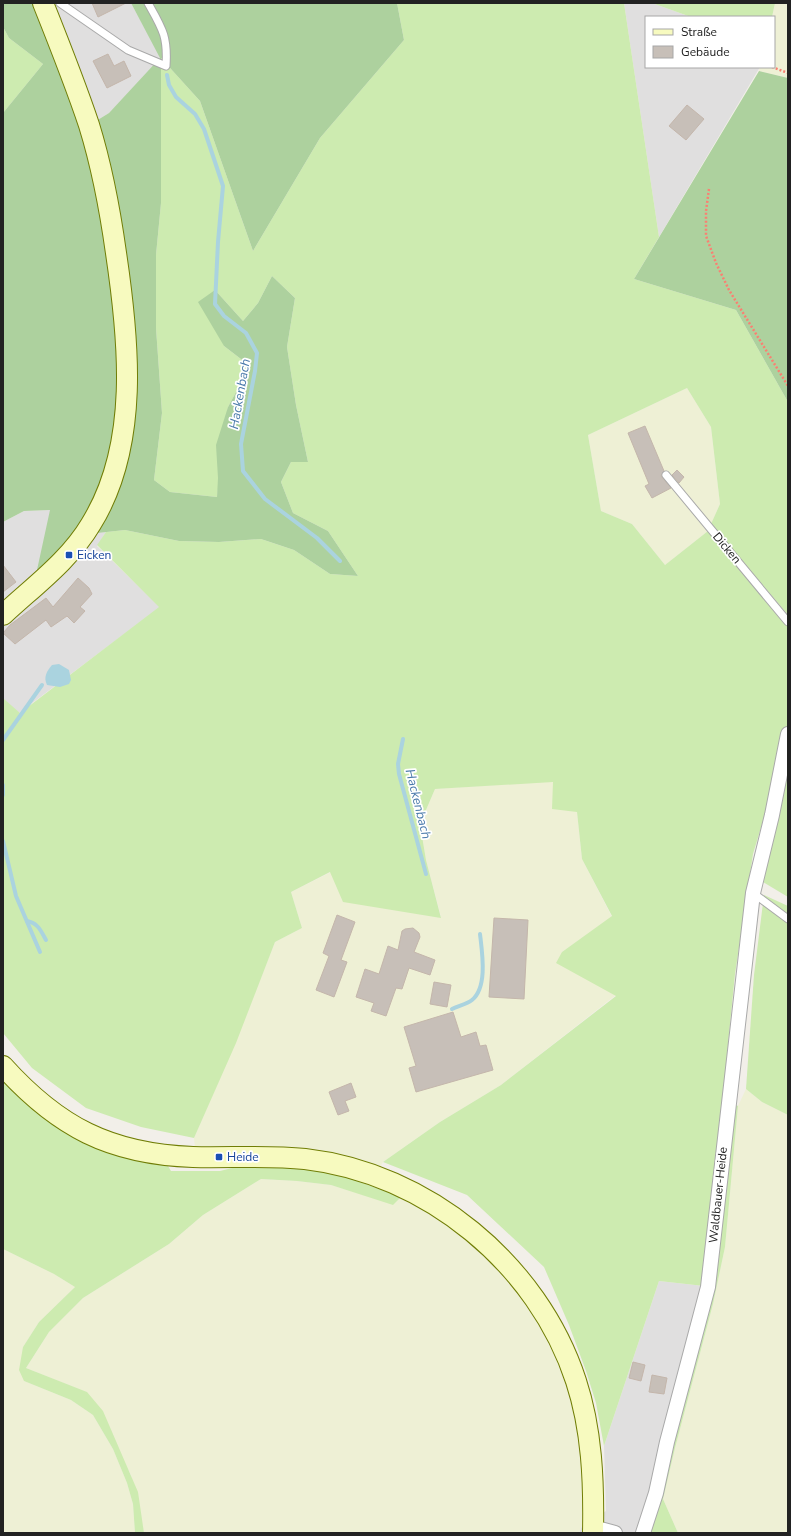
<svg xmlns="http://www.w3.org/2000/svg" width="791" height="1536" font-family="'Nunito Sans',sans-serif">
<style>
.residential{fill:#e0dfdf}
.farmland{fill:#eef0d5}
.grass{fill:#cdebb0}
.forest{fill:#add19e}
.water{fill:#aad3df}
.lines{fill:none;stroke-linecap:round;stroke-linejoin:round}
.stream{stroke:#aad3df;stroke-width:4}
.building{fill:#c7bfb8;stroke:#c4b6ab}
.lane-casing{stroke:#a9a9a9;stroke-width:9}
.street-casing{stroke:#a9a9a9;stroke-width:16}
.secondary-casing{stroke:#707d05;stroke-width:22}
.path{stroke:#fa8072;stroke-width:2.5;stroke-dasharray:2 2;stroke-linecap:butt}
.lane{stroke:#fff;stroke-width:7}
.street{stroke:#fff;stroke-width:14}
.secondary{stroke:#f7fabf;stroke-width:20}
.transit-dot{fill:#1a4fb4;stroke:#fff;stroke-width:1.5}
.labels{text-anchor:middle;dominant-baseline:central;stroke-width:3.5;stroke-linejoin:round;paint-order:stroke}
.street-label{font-size:12px;fill:#222;stroke:#fff}
.transit-label{font-size:12px;fill:#164399;stroke:#fff;text-anchor:start}
.water-label{font-size:13px;font-style:italic;fill:#4a7aab;stroke:#fff}
</style>
<rect width="100%" height="100%" fill="#f2efe9"/>
<g class="residential">
<polygon points="49,3 131,3 161,58 109,113 96,121"/>
<polygon points="624,3 652,3 691,17 646,17 646,67 760,67 659,237"/>
<polygon points="50,510 79,535 106,532 97,546 160,607 19,713 3,698 3,522 24,511"/>
<polygon points="659,1281 704,1286 639,1533 579,1533 582,1526 606,1511 604,1446"/>
</g>
<g class="farmland">
<polygon points="775,3 788,3 788,78 759,71 760,67 774,67 774,17 772,17"/>
<polygon points="687,388 711,427 720,504 708,531 665,565 632,524 601,511 588,435"/>
<polygon points="553,781 577,812 582,859 612,917 562,952 616,995 501,1085 440,1122 383,1162 375,1176 196,1157 194,1138 235,1043 275,942 302,928 291,892 331,872 441,917 426,860 420,824 435,789"/>
<polygon points="746,1089 762,1102 788,1115 788,1533 678,1533 663,1499 675,1448 713,1304 725,1247 738,1106"/>
<polygon points="261,1179 297,1181 331,1185 393,1204 401,1197 449,1223 505,1273 542,1327 564,1369 575,1411 582,1446 584,1485 582,1526 579,1533 144,1533 131,1475 86,1392 26,1368 49,1332 83,1298 169,1244 203,1215"/>
<polygon points="3,1249 54,1274 75,1287 39,1322 23,1347 24,1381 71,1400 93,1415 113,1449 127,1483 133,1504 135,1533 3,1533"/>
</g>
<g class="grass">
<polygon points="397,3 624,3 659,237 634,279 736,310 788,402 788,615 711,524 720,504 711,427 687,388 588,435 601,511 632,524 665,565 708,531 788,627 788,738 753,854 735,974 704,1286 659,1281 604,1446 596,1403 586,1371 569,1325 544,1267 467,1195 383,1162 440,1122 501,1085 616,996 556,963 562,952 612,916 582,859 577,812 552,809 553,782 435,789 420,824 426,860 441,918 343,902 330,872 291,892 302,928 275,942 236,1043 194,1138 141,1127 86,1108 32,1068 3,1033 3,698 20,713 159,607 97,545 106,532 125,530 179,541 219,542 261,539 294,550 330,574 358,576 328,531 293,513 281,482 291,462 308,462 296,405 287,347 295,298 272,276 258,303 243,321 215,290 224,346 250,366 228,407 217,497 170,492 154,480 162,413 156,328 156,255 161,203 161,58 200,101 253,251 320,138 404,40"/>
<polygon points="652,3 775,3 772,17 691,17"/>
<polygon points="3,27 9,38 43,64 3,113"/>
<polygon points="788,759 788,897 763,882"/>
<polygon points="764,895 788,906 788,1115 762,1102 746,1089 754,975"/>
<path d="M3,1079c49,55 94,74 165,87l3,5h49l24,-6 49,1 48,9 60,22 -8,8 -62,-20 -34,-4 -36,-2 -58,36 -34,29 -86,54 -34,34 -23,36 61,24 16,19 35,81 6,41h-9l-2,-29 -6,-21 -14,-34 -20,-34 -22,-15 -47,-19 -5,-11 4,-23 16,-25 36,-35 -21,-13 -51,-25z"/>
<polygon points="734,1104 738,1106 725,1247 713,1304 675,1448 663,1499 678,1533 649,1533 683,1394"/>
</g>
<g class="forest">
<polygon points="3,3 33,3 62,72 96,121 109,113 160,58 131,3 397,3 404,40 320,138 253,251 200,101 161,58 161,203 156,255 156,328 162,413 154,480 170,492 217,497 218,478 216,445 228,407 250,366 224,346 198,302 215,290 243,321 258,303 272,276 295,298 287,347 296,405 308,462 291,462 281,482 293,513 328,531 358,576 330,574 294,550 261,539 219,542 179,541 125,530 79,535 37,570 50,510 24,511 3,522 3,113 43,64 9,38 3,27"/>
<polygon points="759,71 788,78 788,402 736,310 634,279"/>
</g>
<path class="water" d="M59,664l10,6 2,10 -2,4 -9,3 -13,-2c-4,-8 0,-14 5,-20z"/>
<g class="lines">
<g class="stream">
<polyline points="167,75 169,85 176,97 195,114 204,129 223,186 218,242 215,304 224,316 246,333 257,353 255,371 241,444 243,471 265,499 317,538 340,561"/>
<polyline points="403,739 398,764 399,774 426,874"/>
<polyline points="3,740 42,685"/>
<polyline points="3,785 3,795"/>
<polyline points="3,841 16,896 40,952"/>
<path d="M27,921c11,2 14,10 19,19"/>
<path d="M452,1009c6,-3 15,-5 20,-9 16,-13 10,-48 8,-66"/>
</g>
</g>
<g class="building">
<polygon points="92,3 126,3 98,17"/>
<polygon points="108,54 114,66 124,61 131,76 107,88 93,61"/>
<polygon points="687,105 704,119 686,140 669,126"/>
<polygon points="645,426 664,471 661,476 671,488 652,498 645,486 649,484 628,433"/>
<polygon points="677,470 684,477 679,483 672,475"/>
<polygon points="3,565 16,582 3,592"/>
<polygon points="78,578 89,588 92,594 80,607 85,611 74,623 67,616 51,627 46,620 15,644 3,633 10,625 46,598 53,607"/>
<polygon points="337,915 355,922 341,960 347,962 334,997 316,990 329,956 323,953"/>
<polygon points="494,918 528,920 524,999 489,997"/>
<polygon points="413,928 419,933 420,937 414,952 435,960 430,975 409,968 402,989 396,988 386,1016 371,1011 374,1003 356,997 365,969 379,974 388,946 398,950 402,931 405,929"/>
<polygon points="434,982 451,985 447,1007 430,1004"/>
<polygon points="453,1012 461,1037 476,1032 480,1046 486,1045 493,1070 416,1092 409,1068 416,1066 404,1027"/>
<polygon points="351,1083 356,1097 345,1101 349,1111 338,1115 329,1092"/>
<polygon points="633,1362 645,1365 641,1381 629,1378"/>
<polygon points="652,1375 667,1378 664,1394 649,1392"/>
</g>
<g class="lines">
<g class="lane-casing">
<g id="lane">
<path d="M60,3l68,47 38,16c2,-30 -4,-38 -18,-63"/>
<polyline points="666,475 788,622"/>
<polyline points="753,893 788,919"/>
</g>
</g>
<g class="street-casing">
<g id="street">
<polyline points="593,1527 615,1533"/>
<polyline points="643,1533 656,1493 667,1442 708,1287 753,893 772,815 788,734"/>
</g>
</g>
<g class="secondary-casing">
<g id="secondary">
<path d="M3,615c31,-29 66,-54 88,-91 49,-79 38,-184 25,-271 -6,-43 -14,-86 -27,-128 -14,-42 -30,-82 -46,-122"/>
<path d="M3,1066c55,61 107,88 190,91 37,1 75,-2 112,2 122,14 233,105 271,222 16,49 18,100 17,152"/>
</g>
</g>
<g class="path">
<polyline points="772,67 788,73"/>
<polyline points="709,189 706,211 706,236 716,263 729,290 788,386"/>
</g>
<use href="#lane" class="lane"/>
<use href="#street" class="street"/>
<use href="#secondary" class="secondary"/>
</g>
<g class="transit-dot">
<rect x="65" y="551" width="8" height="8" rx="2"/>
<rect x="215" y="1153" width="8" height="8" rx="2"/>
</g>
<g class="labels">
<g class="street-label">
<text transform="translate(727 548) rotate(50)">Dicken</text>
<text transform="translate(718 1195) rotate(-84)">Waldbauer-Heide</text>
</g>
<g class="transit-label">
<text x="77" y="555">Eicken</text>
<text x="227" y="1157">Heide</text>
</g>
<g class="water-label">
<text transform="translate(240 394) rotate(-80)">Hackenbach</text>
<text transform="translate(418 804) rotate(76)">Hackenbach</text>
</g>
</g>
<rect width="791" height="1536" fill="none" stroke="#222222" stroke-width="8"/>
<rect x="645" y="16" width="130" height="52" fill="#ffffff" stroke="#a7a7a7"/>
<rect x="653" y="29" width="20" height="6" fill="#f7fabf" stroke="#a7a7a7"/>
<text x="681" y="36" font-size="12" fill="#222222">Straße</text>
<rect x="653" y="46" width="20" height="12" fill="#c7bfb8" stroke="#a7a7a7"/>
<text x="681" y="56" font-size="12" fill="#222222">Gebäude</text>
</svg>
